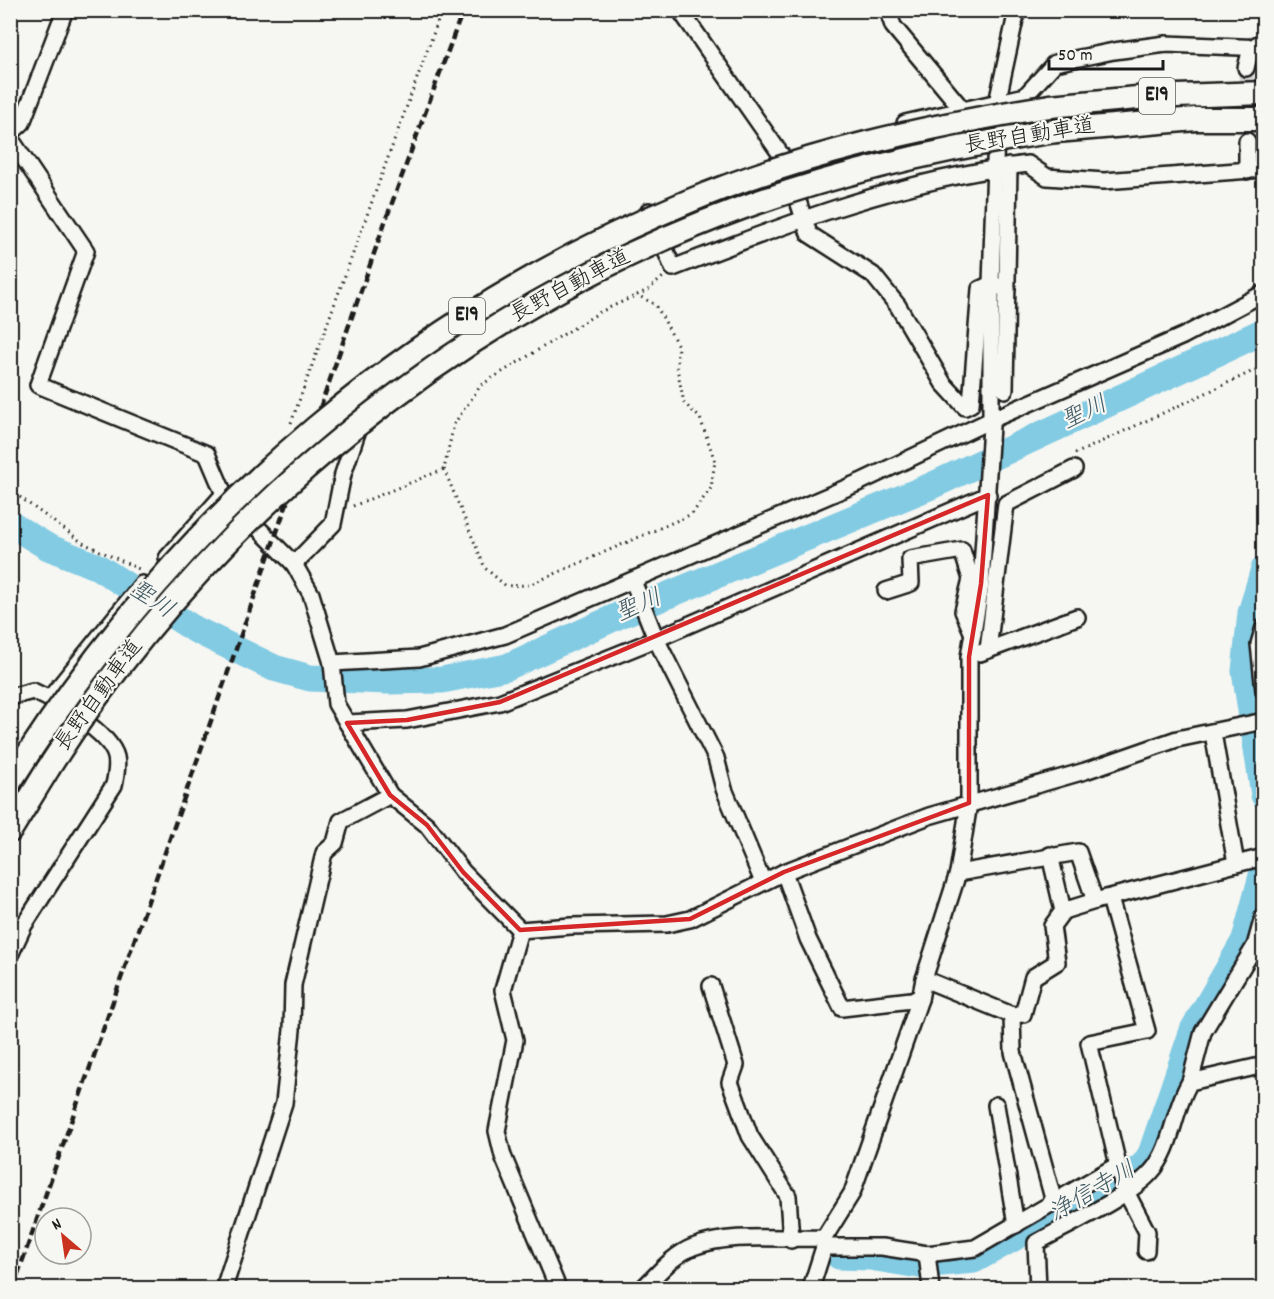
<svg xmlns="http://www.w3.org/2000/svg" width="1274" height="1299" font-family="Dekko,'Klee One',sans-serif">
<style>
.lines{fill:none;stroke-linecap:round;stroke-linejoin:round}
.river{stroke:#82cbe3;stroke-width:27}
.minor-tunnel{stroke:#d5d5d2;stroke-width:15;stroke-dasharray:15 8;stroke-linecap:butt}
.minor-casing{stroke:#1c1c1c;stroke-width:20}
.highway-casing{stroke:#1c1c1c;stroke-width:27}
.path{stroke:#1c1c1c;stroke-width:3;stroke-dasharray:1.5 4.5;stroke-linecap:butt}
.minor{stroke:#f6f6f2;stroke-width:15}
.highway{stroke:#f6f6f2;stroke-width:22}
.rail{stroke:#1c1c1c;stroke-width:4.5;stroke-dasharray:9 4.5;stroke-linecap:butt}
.highway-bridge-casing{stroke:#1c1c1c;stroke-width:27;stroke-linecap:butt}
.highway-bridge{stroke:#f6f6f2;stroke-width:22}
.marked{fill:none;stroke:#d62828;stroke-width:4.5;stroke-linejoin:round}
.labels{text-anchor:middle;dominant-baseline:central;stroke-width:4.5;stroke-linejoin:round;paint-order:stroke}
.shield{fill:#f6f6f2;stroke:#5d5d5c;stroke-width:1.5}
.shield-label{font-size:21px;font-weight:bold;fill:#1c1c1c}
.street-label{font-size:22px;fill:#1c1c1c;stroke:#f6f6f2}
.water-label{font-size:24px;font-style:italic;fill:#405962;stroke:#f6f6f2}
</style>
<rect width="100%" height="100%" fill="#f6f6f2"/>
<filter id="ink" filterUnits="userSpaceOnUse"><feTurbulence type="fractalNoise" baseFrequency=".0167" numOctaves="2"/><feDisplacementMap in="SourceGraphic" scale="12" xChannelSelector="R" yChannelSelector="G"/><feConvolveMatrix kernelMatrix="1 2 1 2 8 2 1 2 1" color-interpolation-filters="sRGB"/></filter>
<g filter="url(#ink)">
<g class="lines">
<g class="river">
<polyline points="10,524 48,547 98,567 194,629 274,668 310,678 388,681 442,680 507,667 620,615 931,486 1264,331"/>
<polyline points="1264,569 1251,613 1245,671 1264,795"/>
<polyline points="839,1256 870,1257 919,1265 974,1260 1143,1166 1151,1154 1193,1030 1245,940 1264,868"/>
</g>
<polyline class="minor-tunnel" points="1246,68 1247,141"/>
<g class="minor-casing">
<g id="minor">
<polyline points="680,10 784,159 809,234 873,275 898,306 943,383 965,407 971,404 980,289 991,284 1007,289"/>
<polyline points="888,10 893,26 962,109"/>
<polyline points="1246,68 1251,48 1258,44"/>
<polyline points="905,123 1025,96 1055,63 1114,51 1166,44 1264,48"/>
<polyline points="10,134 22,123 65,10"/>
<polyline points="10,138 86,251 38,385 207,454 224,494 294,564 333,524 343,474 374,382"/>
<polyline points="1247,141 1247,171"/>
<path d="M649,211l24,57c115,-45 231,-89 355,-104l19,13 57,4 160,-12"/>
<polyline points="1005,390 1009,166"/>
<polyline points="167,558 224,494"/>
<polyline points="294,564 311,594 332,663 336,704 390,795 427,825 463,872 520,930"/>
<polyline points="633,581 656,639 716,758 724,789 763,882"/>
<polyline points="886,591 911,583 910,559 962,550 971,579 963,611 973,634"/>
<polyline points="1264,627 1259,644 1264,691"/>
<polyline points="988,650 1006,504 1074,469"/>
<polyline points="980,653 1077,617"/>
<polyline points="332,663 419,658 505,635 860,482 991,420 1183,336 1264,293"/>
<path d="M10,697l23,-6c22,10 77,41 83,66 2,9 0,19 -2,28l-90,140 -14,30"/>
<polyline points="50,698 142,584"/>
<polyline points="347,723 407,720 500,702 656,639 988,495"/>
<polyline points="1050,855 1063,911 1095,901"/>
<polyline points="1236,864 1264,857"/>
<polyline points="784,872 808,939 842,1008 920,999"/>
<polyline points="958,873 1078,852 1095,901 1236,864 1213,733"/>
<polyline points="1110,898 1147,1031 1089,1043 1123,1186 1147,1232 1146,1251"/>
<polyline points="520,930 571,926 667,924 690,919 784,872 929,816 1085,771 1177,739 1264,721"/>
<polyline points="520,930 503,990 515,1040 497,1131 503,1156 558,1288"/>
<polyline points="924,979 1012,1015 1023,1014 1033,977 1057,962 1052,926 1063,911"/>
<polyline points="711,986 736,1065 730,1082 750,1136 788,1196 791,1240"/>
<polyline points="1012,1015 1013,1052 1054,1202"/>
<polyline points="1190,1082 1203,1032 1255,946 1264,914"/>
<polyline points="996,1105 1016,1225"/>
<polyline points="824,1247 882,1247 927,1254 975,1248 1116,1166"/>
<polyline points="927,1254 931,1288"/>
<polyline points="224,1288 284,1103 292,1030 293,985 324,853 335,843 341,821 390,795"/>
<path d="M643,1288c15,-14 30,-33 50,-41 40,-15 89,-7 131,-9"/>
<polyline points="811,1288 824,1247 824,1238 852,1193 920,999 924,979 958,873 969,803 969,657 981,584 991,426 991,284 997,103 1017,10"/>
<path d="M1038,1288l-2,-45c30,-17 94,-47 115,-71 22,-24 22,-63 39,-90l74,-17"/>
</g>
</g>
<g class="highway-casing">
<g id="highway">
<polyline points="1050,106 1148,97 1264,93"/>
<polyline points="1056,131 1196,119 1264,119"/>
<polyline points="10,782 28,754"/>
<polyline points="10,831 48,769"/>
</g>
</g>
<g class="path">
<polyline points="291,423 442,10"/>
<polyline points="1075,454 1264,366"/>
<polyline points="444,469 485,568 506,586 529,585 692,514 711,488 715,461 700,418 684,403 677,368 678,346 656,305 637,295"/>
<polyline points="10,490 83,543 139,569"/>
<polyline points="353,506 444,469 454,424 481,385 600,312 648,290 663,277"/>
</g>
<use href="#minor" class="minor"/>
<use href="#highway" class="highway"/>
<polyline class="rail" points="13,1288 385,222 463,10"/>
<g class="highway-bridge-casing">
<g id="highway-bridge">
<path d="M28,754c162,-248 385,-438 659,-552 116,-49 240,-76 363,-96"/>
<path d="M48,769c162,-255 411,-459 696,-562 101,-36 206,-60 312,-76"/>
</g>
</g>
<use href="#highway-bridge" class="highway-bridge"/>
</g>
</g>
<path class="marked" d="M988,495l-7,89 -12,73v146l-185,69 -94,47 -170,11 -57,-58 -36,-47 -37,-30 -43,-72 60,-3 93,-18z"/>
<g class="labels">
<g class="shield">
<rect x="1139" y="78" width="36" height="36" rx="4.5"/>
<rect x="449" y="298" width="36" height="36" rx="4.5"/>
</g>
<g class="shield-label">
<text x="1157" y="96">E19</text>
<text x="467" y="316">E19</text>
</g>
<g class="street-label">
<text transform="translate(1030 137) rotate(-9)">長野自動車道</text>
<text transform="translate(571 287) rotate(-28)">長野自動車道</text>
<text transform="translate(100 696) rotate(-54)">長野自動車道</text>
</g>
<g class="water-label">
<text transform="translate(1085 414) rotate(-25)">聖川</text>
<text transform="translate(151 601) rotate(33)">聖川</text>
<text transform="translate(639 607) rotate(-23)">聖川</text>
<text transform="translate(1093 1193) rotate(-30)">浄信寺川</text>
</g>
</g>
<rect width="1274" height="1299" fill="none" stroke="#f6f6f2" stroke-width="36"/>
<rect x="18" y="18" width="1238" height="1263" fill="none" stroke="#1c1c1c" stroke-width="2" filter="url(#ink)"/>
<g transform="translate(63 1236) rotate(331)"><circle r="28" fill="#f6f6f2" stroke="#9f9f9c" stroke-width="1.5"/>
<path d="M0-4.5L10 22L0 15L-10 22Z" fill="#c8321e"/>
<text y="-9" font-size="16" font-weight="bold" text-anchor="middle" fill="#1c1c1c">N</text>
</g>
<path d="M1049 60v9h114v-9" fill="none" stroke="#1c1c1c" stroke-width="3"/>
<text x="1058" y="60" font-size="18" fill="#1c1c1c" stroke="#f6f6f2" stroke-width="4.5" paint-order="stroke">50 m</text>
</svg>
